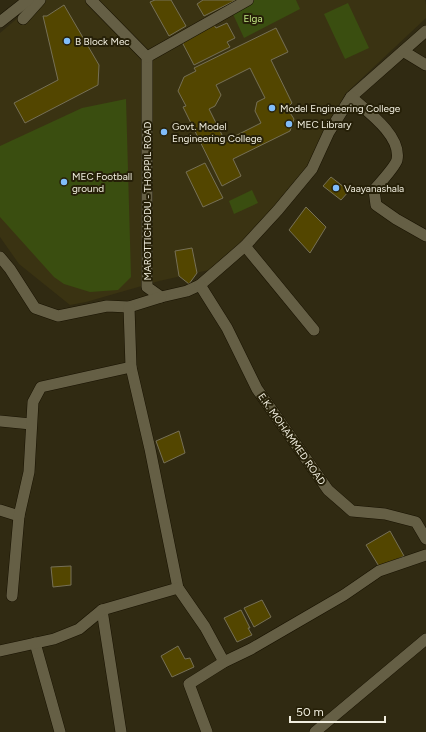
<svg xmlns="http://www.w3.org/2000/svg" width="426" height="732" font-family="Figtree,sans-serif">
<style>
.built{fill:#3a3312}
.green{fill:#3a4e10}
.building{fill:#534600;stroke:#767056;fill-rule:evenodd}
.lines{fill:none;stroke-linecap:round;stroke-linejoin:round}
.minor-casing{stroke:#181200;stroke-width:12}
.minor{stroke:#655f45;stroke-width:11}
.poi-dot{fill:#80bdfa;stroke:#262008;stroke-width:1.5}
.labels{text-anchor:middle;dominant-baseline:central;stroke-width:4;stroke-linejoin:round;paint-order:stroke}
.park-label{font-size:10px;fill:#c0e583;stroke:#262008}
.poi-label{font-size:10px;fill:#f1eedf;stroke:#262008;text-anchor:start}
.street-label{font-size:10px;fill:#f1eedf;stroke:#262008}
</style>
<rect width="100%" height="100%" fill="#302a12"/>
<polygon class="built" points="39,0 425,0 426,5 426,18 345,94 309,170 218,268 159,281 86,302 70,305 19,264 0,237 0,33"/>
<g class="green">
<polygon points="254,0 296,0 300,9 244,38 232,12"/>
<polygon points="348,3 369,48 345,59 324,14"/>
<polygon points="126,99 131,277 118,290 90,292 64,284 54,277 0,217 0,146 82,108"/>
<polygon points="252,190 258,203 234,214 229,201"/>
</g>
<g class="building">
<polygon points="155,0 171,0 186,26 169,36 150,2"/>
<polygon points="203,0 236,0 204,16 197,4"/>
<polygon points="64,5 99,65 98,85 25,123 14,103 58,80 43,16 47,16"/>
<polygon points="227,23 235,38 227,42 230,47 194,65 182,42 214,25 216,28"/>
<path d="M276,28l12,24 -17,8 21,43 -5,5 7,11 -4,12 -57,28 8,17 -19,10 -39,-79 3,-1 -8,-15 6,-14 12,-6 -2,-3zM250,68l15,30 -8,4 -2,9 6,12 -36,18 -16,-32 6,-3 6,-11 -5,-10z"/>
<polygon points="205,163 223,198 203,207 186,172"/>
<polygon points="331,177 349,191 341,200 323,186"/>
<polygon points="306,207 326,227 310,253 289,230"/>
<polygon points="192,248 197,273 189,284 179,276 175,251"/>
<polygon points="179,431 185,453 164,463 156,441"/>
<polygon points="390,531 404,556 380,568 366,545"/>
<polygon points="71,566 71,585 53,587 51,567"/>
<polygon points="262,600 271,617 254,627 244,608"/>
<polygon points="241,610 250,628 248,628 252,635 237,642 224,618"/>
<polygon points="178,646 185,659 190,658 194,667 172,677 161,656"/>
</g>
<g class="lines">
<g class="minor-casing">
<g id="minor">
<polyline points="91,0 147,57 147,287 161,297 187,291 200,285 245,246 278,210 312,169 329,132 351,97 426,31"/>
<polyline points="23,19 40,0"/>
<polyline points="0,22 28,0"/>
<polyline points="403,51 426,65"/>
<polyline points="147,57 248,0"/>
<path d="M351,97c16,14 51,39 46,63 -2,7 -18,24 -23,30l2,15 20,14 30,17"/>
<polyline points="245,246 314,330"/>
<polyline points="0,257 10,269 35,308 58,316 107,306 129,307 161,297"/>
<polyline points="200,285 227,328 257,389 328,490 352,511 385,514 416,522 426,539"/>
<polyline points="129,307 131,367 150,449 178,588 205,627 224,662"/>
<polyline points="0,421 31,424"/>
<polyline points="0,510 19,516"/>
<polyline points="12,596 19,516 29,472 33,402 41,387 131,367"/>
<polyline points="102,610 121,732"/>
<polyline points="35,643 60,732"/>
<polyline points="0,651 54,639 79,629 102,610 178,588"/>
<polyline points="207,732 189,684 224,662 251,649 344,595 379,571 426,555"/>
<polyline points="315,732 426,639"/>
</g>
</g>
<use href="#minor" class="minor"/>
</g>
<g class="poi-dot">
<circle cx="67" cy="41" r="4"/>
<circle cx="272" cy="108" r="4"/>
<circle cx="289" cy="124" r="4"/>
<circle cx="164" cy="132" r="4"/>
<circle cx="64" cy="182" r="4"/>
<circle cx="336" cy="188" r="4"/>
</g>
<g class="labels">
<g class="park-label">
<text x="253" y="18">Elga</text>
</g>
<g class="poi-label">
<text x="75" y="41">B Block Mec</text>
<text x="280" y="108">Model Engineering College</text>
<text x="297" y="124">MEC Library</text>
<text x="172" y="126">Govt. Model<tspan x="172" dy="12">Engineering College</tspan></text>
<text x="72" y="176">MEC Football<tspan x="72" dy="12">ground</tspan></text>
<text x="344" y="188">Vaayanashala</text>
</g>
<g class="street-label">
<text transform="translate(147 201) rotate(-90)">MAROTTICHODU - THOPPIL ROAD</text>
<text transform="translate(292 439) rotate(55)">E.K. MOHAMMED ROAD</text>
</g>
</g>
<path d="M290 716v6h95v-6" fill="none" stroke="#f1eedf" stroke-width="2"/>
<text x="296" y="716" font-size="12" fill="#f1eedf" stroke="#262008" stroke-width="3" paint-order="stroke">50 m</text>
</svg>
